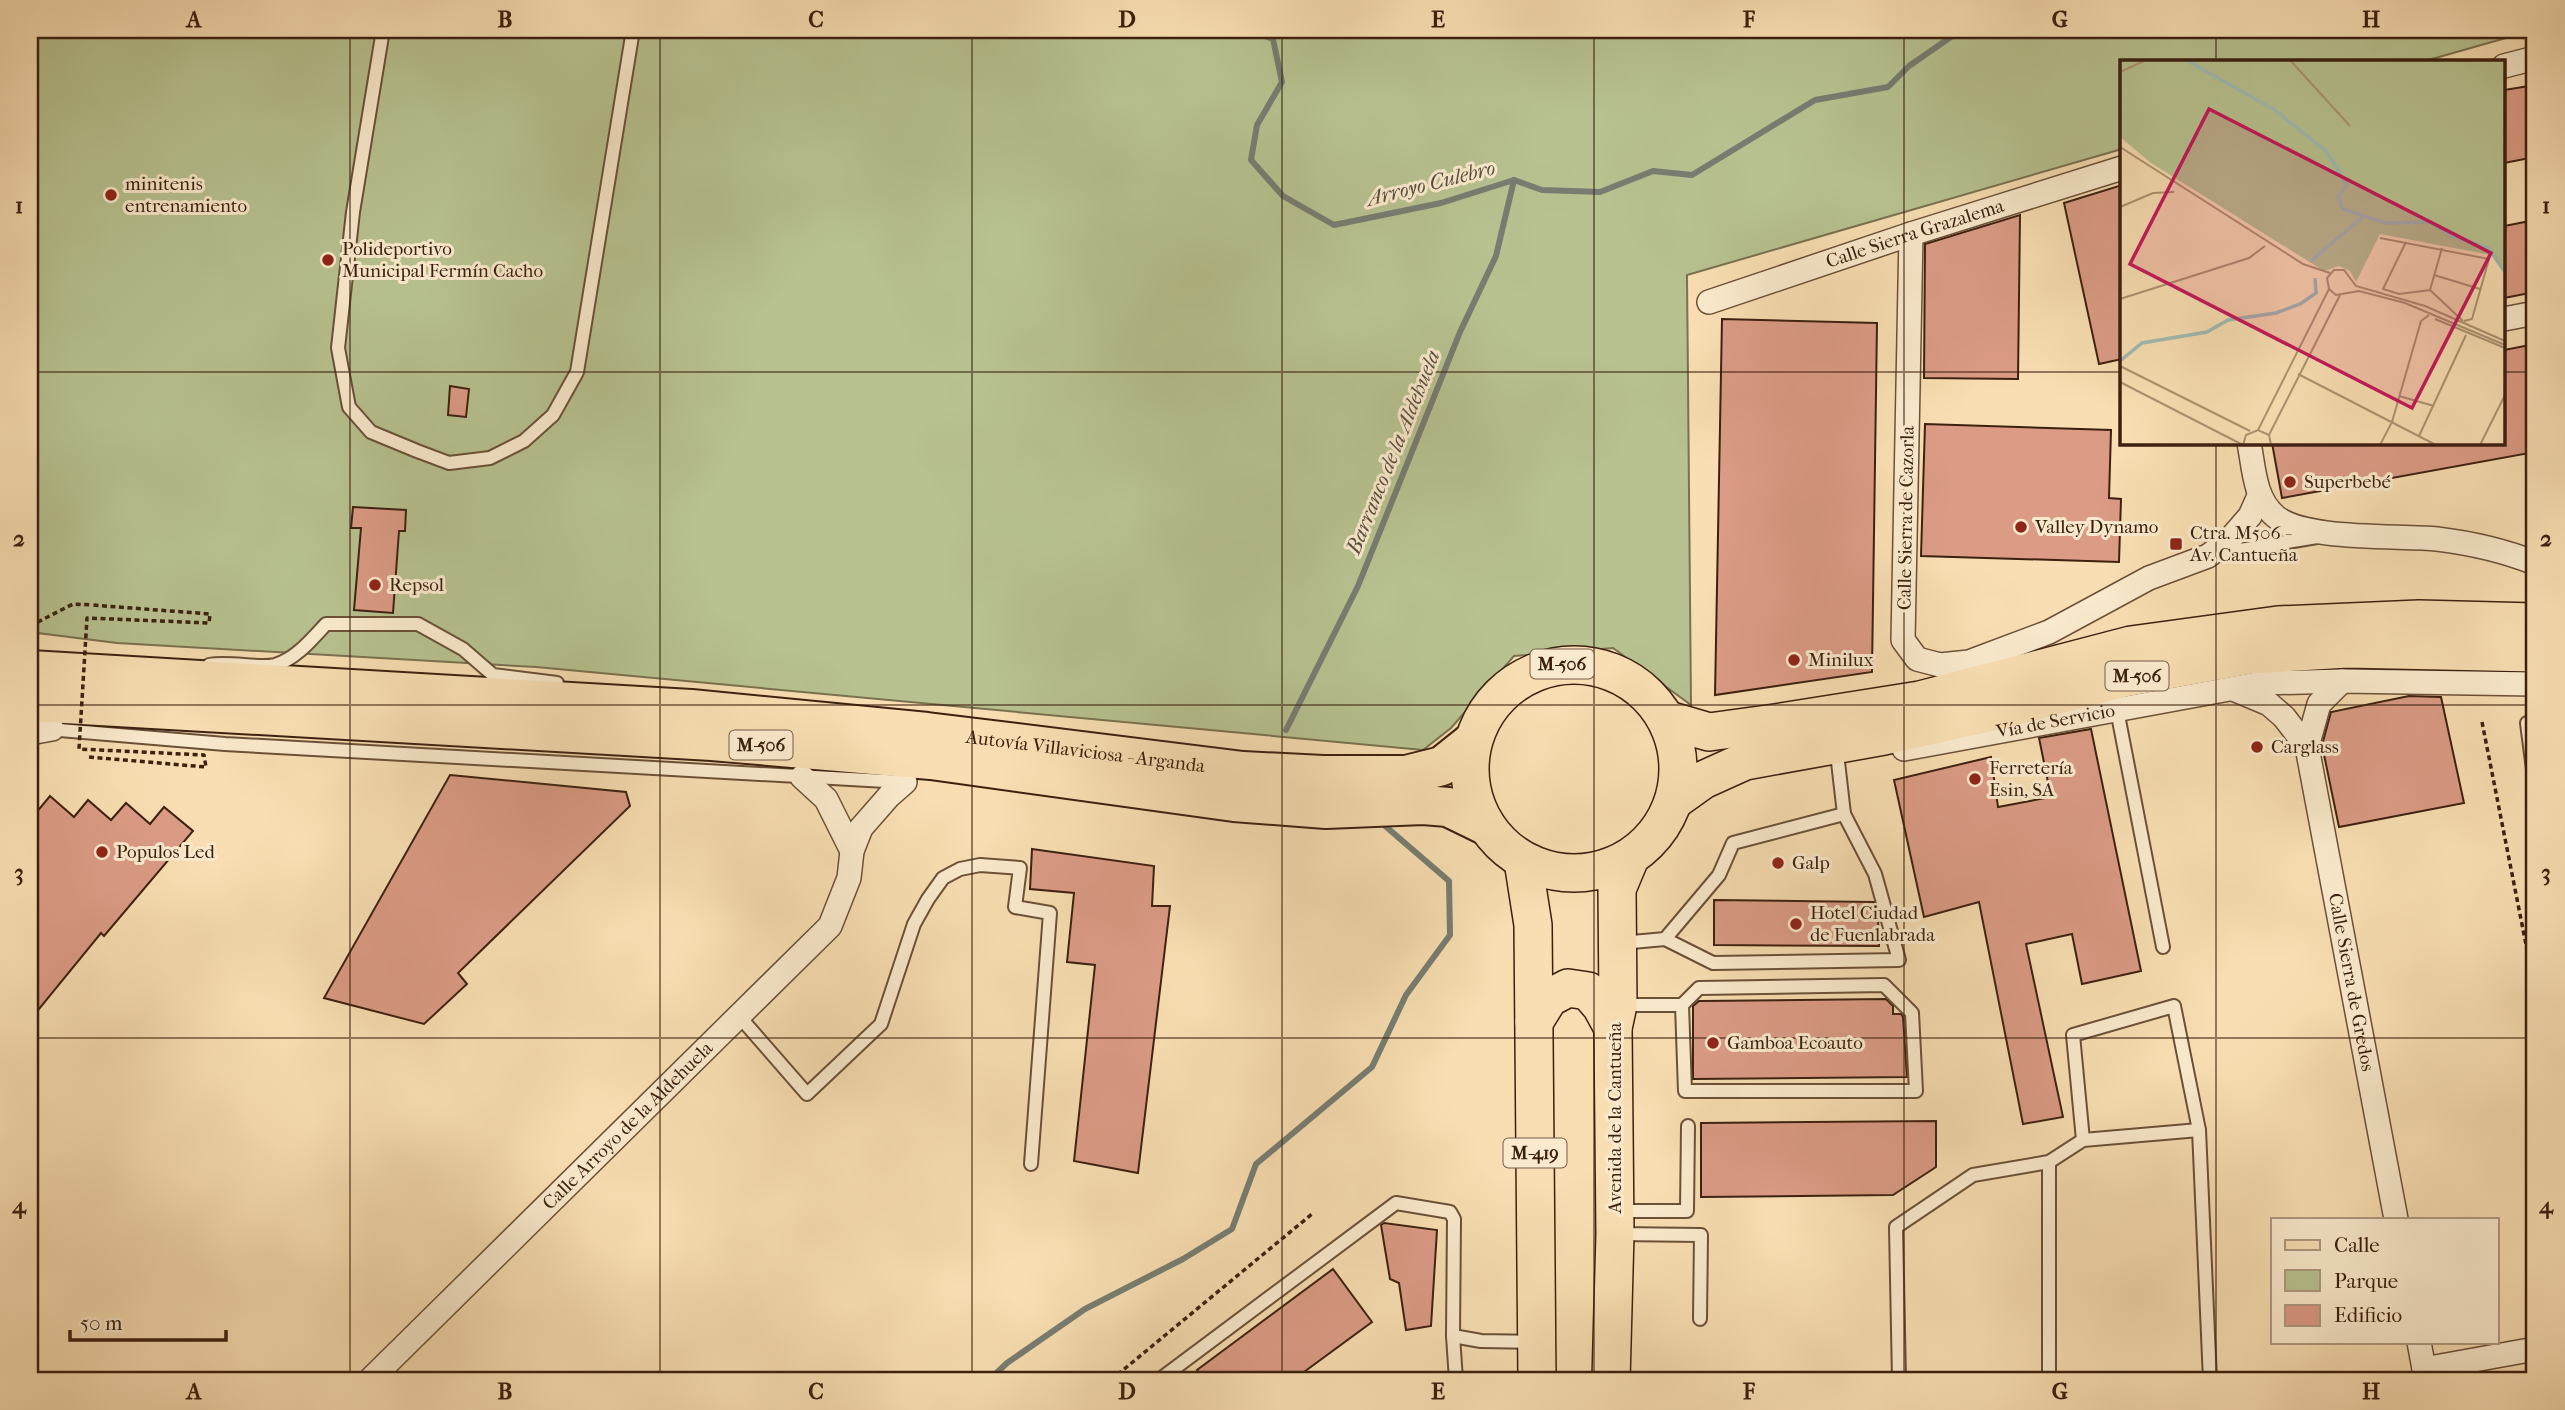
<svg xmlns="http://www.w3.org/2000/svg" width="2565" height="1410" font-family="'IM FELL French Canon',serif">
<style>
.green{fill:#b7c290;stroke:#7a7150;stroke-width:2}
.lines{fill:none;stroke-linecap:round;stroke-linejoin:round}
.stream{stroke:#777d72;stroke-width:6}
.building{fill:#db9b85;stroke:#3c2010;stroke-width:2}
.lane-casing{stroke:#6b5038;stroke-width:16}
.street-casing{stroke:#6b5038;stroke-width:26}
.primary-casing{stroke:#3c2010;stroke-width:40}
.highway-casing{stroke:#3c2010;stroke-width:42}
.path{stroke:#3c2010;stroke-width:3.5;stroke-dasharray:5 3.5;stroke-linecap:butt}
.lane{stroke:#faeacd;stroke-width:12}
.street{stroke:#faeacd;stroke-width:23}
.primary{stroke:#f8deb2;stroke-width:37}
.highway{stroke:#f8deb2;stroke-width:38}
.path-bridge{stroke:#3c2010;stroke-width:3.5;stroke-dasharray:5 3.5;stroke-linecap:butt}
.grid{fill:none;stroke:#3c2010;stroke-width:2;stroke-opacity:0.55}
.poi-dot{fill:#8f2418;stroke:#faeacd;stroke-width:2.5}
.labels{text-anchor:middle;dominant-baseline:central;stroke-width:6;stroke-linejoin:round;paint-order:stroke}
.shield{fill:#faeacd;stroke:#755d49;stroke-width:2}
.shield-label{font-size:18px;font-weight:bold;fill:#3c2010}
.poi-label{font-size:19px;fill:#3c2010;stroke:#faeacd;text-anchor:start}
.street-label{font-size:19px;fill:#3c2010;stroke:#faeacd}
.water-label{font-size:21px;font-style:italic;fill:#5a4e41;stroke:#faeacd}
.inset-river{fill:none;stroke:#9fbbb4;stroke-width:3.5}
.inset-road{fill:none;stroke:#ad9271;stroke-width:2}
.view{fill:#c2185b;fill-opacity:0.15;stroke:#c2185b;stroke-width:3.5}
.inset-edge{fill:none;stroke:#3c2010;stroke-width:3.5}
.neatline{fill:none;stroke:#3c2010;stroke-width:2.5}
.grid-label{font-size:23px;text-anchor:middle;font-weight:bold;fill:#3c2010}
</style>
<rect width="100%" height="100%" fill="#f8deb2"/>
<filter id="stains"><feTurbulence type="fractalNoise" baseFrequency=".00286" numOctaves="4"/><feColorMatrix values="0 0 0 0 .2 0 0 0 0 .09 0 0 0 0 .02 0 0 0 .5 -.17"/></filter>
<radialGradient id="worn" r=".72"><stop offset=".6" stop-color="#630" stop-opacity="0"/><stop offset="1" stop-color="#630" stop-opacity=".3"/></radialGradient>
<polygon class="green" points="30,30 2534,30 2425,61 2122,61 2122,149 1687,275 1691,705 1613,648 1514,656 1451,728 1423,750 536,667 117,643 30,632"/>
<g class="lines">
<g class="stream">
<polyline points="1249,30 1273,39 1282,82 1257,125 1251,160 1283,196 1334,225 1441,203 1514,180 1542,190 1600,192 1653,171 1692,175 1815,100 1888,87 1909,66 1961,30"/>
<polyline points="1286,730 1358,586 1460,332 1496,256 1514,180"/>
<polyline points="989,1380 1007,1363 1085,1309 1183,1259 1232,1229 1256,1164 1372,1067 1406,995 1450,935 1449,881 1384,825"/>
</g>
</g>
<g class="building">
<polygon points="2535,85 2535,157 2504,163 2504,90"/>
<polygon points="2122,185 2122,359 2099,364 2064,203"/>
<polygon points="2020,215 2018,379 1924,378 1925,244"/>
<polygon points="2535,220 2535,292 2504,298 2504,226"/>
<polygon points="1722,319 1877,323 1872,672 1715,695"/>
<polygon points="2535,344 2535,452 2282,498 2272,443 2504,443 2504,350"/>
<polygon points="450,386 469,389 466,417 448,415"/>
<polygon points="1925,424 2111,430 2109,498 2121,499 2119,562 1921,556"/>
<polygon points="353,507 406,510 405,531 399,531 393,613 354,610 361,528 351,528"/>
<polygon points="2409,696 2441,697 2464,803 2339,827 2322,745 2331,712"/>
<polygon points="2091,729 2141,971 2082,984 2072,934 2026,944 2063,1117 2023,1124 1979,902 1924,917 1894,780 1991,757 1998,807 2051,797 2039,738"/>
<polygon points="450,775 626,792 630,806 458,973 467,984 424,1024 324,998"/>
<polygon points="50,796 74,817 88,800 111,820 126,803 150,824 164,807 193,831 104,936 101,933 30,1020 30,820"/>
<polygon points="1032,849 1154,866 1152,906 1170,906 1138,1173 1074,1161 1095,965 1067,962 1074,893 1030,889"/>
<polygon points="1714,900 1874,902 1878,917 1879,946 1714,945"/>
<polygon points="1886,999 1893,1006 1893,1014 1901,1014 1903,1017 1907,1077 1693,1079 1693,1006 1699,1001"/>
<polygon points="1936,1121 1936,1167 1893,1195 1701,1197 1701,1123"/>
<polygon points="1384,1223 1437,1230 1431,1326 1406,1330 1399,1283 1390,1279 1381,1225"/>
<polygon points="1333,1269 1372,1322 1293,1380 1204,1380 1197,1370"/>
</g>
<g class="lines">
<g class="lane-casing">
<g id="lane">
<polyline points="383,30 353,212 338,348 349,407 371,432 417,451 449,463 490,458 524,441 553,415 577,372 633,30"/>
<polyline points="2217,554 2317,537"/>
<path d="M209,665c21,-4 49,4 66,0 21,-6 37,-26 51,-41h92l45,25 30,26 64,8"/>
<polyline points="2117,710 2163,947"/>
<polyline points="2535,723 2527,723 2535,785"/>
<polyline points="48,729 225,744 903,782"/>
<polyline points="1665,939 1713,963 1899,960 1875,874 1844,814"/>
<polyline points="1621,943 1665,939 1719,875 1733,843 1844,814 1838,762"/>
<polyline points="1622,1005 1682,1005 1699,988 1884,985 1912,1013 1916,1091 1685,1091 1682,1005"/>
<polyline points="739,1016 807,1094 881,1024 914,924 928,899 943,878 960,869 980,865 1020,868 1015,907 1050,913 1031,1164"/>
<polyline points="2083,1140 2073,1035 2174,1006 2199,1130 2210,1380"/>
<polyline points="1618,1211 1687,1211 1688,1126"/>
<polyline points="1617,1234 1701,1235 1700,1319"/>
<polyline points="1453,1336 1481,1341 1533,1342"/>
<polyline points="1159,1380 1396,1203 1450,1212 1454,1219 1453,1336 1456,1380"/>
<polyline points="1899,1380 1896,1227 1973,1175 2049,1162"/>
<polyline points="2049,1380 2049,1162 2083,1140 2199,1130"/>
</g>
</g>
<g class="street-casing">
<g id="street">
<polyline points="2504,66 2535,58"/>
<polyline points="1911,234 1903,640 1917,659 1940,665 1969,662 2049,632 2149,578 2208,556 2230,539 2250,516 2259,496"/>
<path id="s1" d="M1709,302l202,-68 211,-66"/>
<polyline points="2504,319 2535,313"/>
<path d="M2249,443c5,25 5,55 26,73 28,25 124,19 162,23 33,4 68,12 98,24"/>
<path id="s2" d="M2233,689l36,15 15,13 23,30 89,472"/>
<polyline points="30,733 52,729"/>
<polyline points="2307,747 2319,704 2342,681"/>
<path id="s3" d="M1904,749l358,-66 80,-2 193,3"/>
<polyline points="802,777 826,799 852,851"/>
<polyline points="2419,1342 2426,1380"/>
<polyline points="2424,1369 2535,1349"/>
<path id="s4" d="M370,1380l460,-454 19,-48 3,-27 9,-23 28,-32 16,-14"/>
</g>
</g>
<g class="primary-casing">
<g id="primary">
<circle cx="1574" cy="769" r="104"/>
<polyline points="1668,720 1709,732 1775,723 1920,700 2131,645 2278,625 2419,619 2535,622"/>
<polyline points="1675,800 1703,780 1745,761 1884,736 1989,713 2124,678 2250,655 2347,649 2535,653"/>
<polyline points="1523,861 1533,925 1537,1380"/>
<polyline points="1534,1022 1549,998 1568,988 1588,991 1601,1006 1613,1028"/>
<polyline points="1611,1380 1615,1234 1613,1028 1618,1005 1617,889 1630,858"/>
</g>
</g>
<g class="highway-casing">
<g id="highway">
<path id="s5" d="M30,670l661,39 236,23 316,39 80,4h83l36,-9 30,-24"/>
<polyline points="30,702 712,741 931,760 1234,802 1326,809 1423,805 1448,807 1485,825"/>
</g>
</g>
<g class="path">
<polyline points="30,626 73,604 92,605"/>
<polyline points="2482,722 2531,970 2535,970"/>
<polyline points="1111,1380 1312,1214"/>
</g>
<use href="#lane" class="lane"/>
<use href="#street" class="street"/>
<use href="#primary" class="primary"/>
<use href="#highway" class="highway"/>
<polyline class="path-bridge" points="89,757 206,767 204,755 79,749 87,618 209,623 210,614 92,605"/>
</g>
<path class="grid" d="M350,30v1350M660,30v1350M972,30v1350M1282,30v1350M1594,30v1350M1904,30v1350M2216,30v31M30,372h2092M2504,372h31M2216,443v937M30,705h2505M30,1038h2505"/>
<g class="poi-dot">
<circle cx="111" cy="195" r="7"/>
<circle cx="328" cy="260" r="7"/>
<circle cx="2290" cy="482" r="7"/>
<circle cx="2021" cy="527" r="7"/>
<rect x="2169" y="537" width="14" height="14" rx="3.5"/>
<circle cx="375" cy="585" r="7"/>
<circle cx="1794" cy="660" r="7"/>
<circle cx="2257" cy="747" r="7"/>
<circle cx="1975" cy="779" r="7"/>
<circle cx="102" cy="852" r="7"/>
<circle cx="1778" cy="863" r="7"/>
<circle cx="1796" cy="924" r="7"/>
<circle cx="1713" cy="1043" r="7"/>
</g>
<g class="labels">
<g class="shield">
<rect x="1530.5" y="649.5" width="63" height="29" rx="5"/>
<rect x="2105.5" y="661.5" width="63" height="29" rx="5"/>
<rect x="729.5" y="730.5" width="63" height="29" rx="5"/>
<rect x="1503.5" y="1138.5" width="63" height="29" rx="5"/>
</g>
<g class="shield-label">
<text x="1562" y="664">M-506</text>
<text x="2137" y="676">M-506</text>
<text x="761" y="745">M-506</text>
<text x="1535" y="1153">M-419</text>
</g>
<g class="poi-label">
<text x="125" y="184">minitenis<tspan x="125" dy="22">entrenamiento</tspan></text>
<text x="342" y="249">Polideportivo<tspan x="342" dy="22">Municipal Fermín Cacho</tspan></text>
<text x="2304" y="482">Superbebé</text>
<text x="2035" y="527">Valley Dynamo</text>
<text x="2190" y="533">Ctra. M506 -<tspan x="2190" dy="22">Av. Cantueña</tspan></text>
<text x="389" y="585">Repsol</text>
<text x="1808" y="660">Minilux</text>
<text x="2271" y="747">Carglass</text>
<text x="1989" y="768">Ferretería<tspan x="1989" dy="22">Esin, SA</tspan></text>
<text x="116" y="852">Populos Led</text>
<text x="1792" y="863">Galp</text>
<text x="1810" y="913">Hotel Ciudad<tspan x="1810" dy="22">de Fuenlabrada</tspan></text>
<text x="1727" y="1043">Gamboa Ecoauto</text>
</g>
<g class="street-label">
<text stroke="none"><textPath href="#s1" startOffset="217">Calle Sierra Grazalema</textPath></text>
<text transform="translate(1906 518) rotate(-89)">Calle Sierra de Cazorla</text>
<text stroke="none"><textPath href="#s3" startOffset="154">Vía de Servicio</textPath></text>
<text stroke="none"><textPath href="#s5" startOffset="1059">Autovía Villaviciosa - Arganda</textPath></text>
<text stroke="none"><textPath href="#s2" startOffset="336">Calle Sierra de Gredos</textPath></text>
<text transform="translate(1615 1118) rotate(-90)">Avenida de la Cantueña</text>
<text stroke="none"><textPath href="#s4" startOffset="362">Calle Arroyo de la Aldehuela</textPath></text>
</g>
<g class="water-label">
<text transform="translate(1431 183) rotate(-14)">Arroyo Culebro</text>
<text transform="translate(1393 452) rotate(-68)">Barranco de la Aldehuela</text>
</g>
</g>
<g transform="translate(2120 60)">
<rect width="385" height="385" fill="#f8deb2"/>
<path d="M0,0h385v215l-14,-20 -111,-21 -24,48 -6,-11 -11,-5 -15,5 -173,-108 -31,-26z" fill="#b7c290"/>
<path class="inset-river" d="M66,0l89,50 52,42 20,33 -9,12 5,12 43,14 46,-1 19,14 38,12 16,24M191,201l54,-46M0,301l22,-18 65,-11 21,-12 48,-7 24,-9 16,-11 -1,-15"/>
<path class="inset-road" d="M170,0l60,66M0,12l26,-12M0,87l183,117 27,9M0,147l33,-14 21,-1M260,178l109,21 -17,60 -8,2M286,182l-23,47 16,5 31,-4M314,215l46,14M310,230l33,31M310,230l12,-42M0,239l129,-41 16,-12M315,259l70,29M385,281l-80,-35 -69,-20 -12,-16h-10l-7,8 2,11 7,6 23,-4 46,12 100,42M0,306l130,65M178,314l138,71M0,322l123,63M279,336l35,10M138,370l71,-141M149,375l71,-140M299,376l47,-101M123,385l3,-10 12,-5 11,5 2,10M260,385l12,-23 29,-101 8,-6M360,385l25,-50"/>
<path class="view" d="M89,49l282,144 -79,155 -282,-144z"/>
<rect width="385" height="385" class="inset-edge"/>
</g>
<rect width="2565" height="1410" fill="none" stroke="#f8deb2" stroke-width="77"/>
<rect x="2271" y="1218" width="228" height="126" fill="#faeacd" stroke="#ae9981" stroke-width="2"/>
<rect x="2285" y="1240" width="35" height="10" fill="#f8deb2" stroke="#ae9981" stroke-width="2"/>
<text x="2334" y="1252" font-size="21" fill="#3c2010">Calle</text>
<rect x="2285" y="1270" width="35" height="21" fill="#b7c290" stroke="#ae9981" stroke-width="2"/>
<text x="2334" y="1288" font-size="21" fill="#3c2010">Parque</text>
<rect x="2285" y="1305" width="35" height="21" fill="#db9b85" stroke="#ae9981" stroke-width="2"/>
<text x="2334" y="1322" font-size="21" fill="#3c2010">Edificio</text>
<path d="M70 1330v10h156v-10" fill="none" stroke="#3c2010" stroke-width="3.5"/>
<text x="80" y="1330" font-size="21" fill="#3c2010" stroke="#faeacd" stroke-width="5" paint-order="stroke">50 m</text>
<rect x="38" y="38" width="2488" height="1334" class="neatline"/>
<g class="grid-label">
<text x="194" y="27">A</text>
<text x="505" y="27">B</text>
<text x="816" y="27">C</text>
<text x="1127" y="27">D</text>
<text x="1438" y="27">E</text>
<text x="1749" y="27">F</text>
<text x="2060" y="27">G</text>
<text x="2371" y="27">H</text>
<text x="19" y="213">1</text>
<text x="2546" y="213">1</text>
<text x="19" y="546">2</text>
<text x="2546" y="546">2</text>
<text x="19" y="880">3</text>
<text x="2546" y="880">3</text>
<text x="19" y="1213">4</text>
<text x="2546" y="1213">4</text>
<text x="194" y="1399">A</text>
<text x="505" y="1399">B</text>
<text x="816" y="1399">C</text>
<text x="1127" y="1399">D</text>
<text x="1438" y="1399">E</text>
<text x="1749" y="1399">F</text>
<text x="2060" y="1399">G</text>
<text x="2371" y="1399">H</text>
</g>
<rect width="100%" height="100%" filter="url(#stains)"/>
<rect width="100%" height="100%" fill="url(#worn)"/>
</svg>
